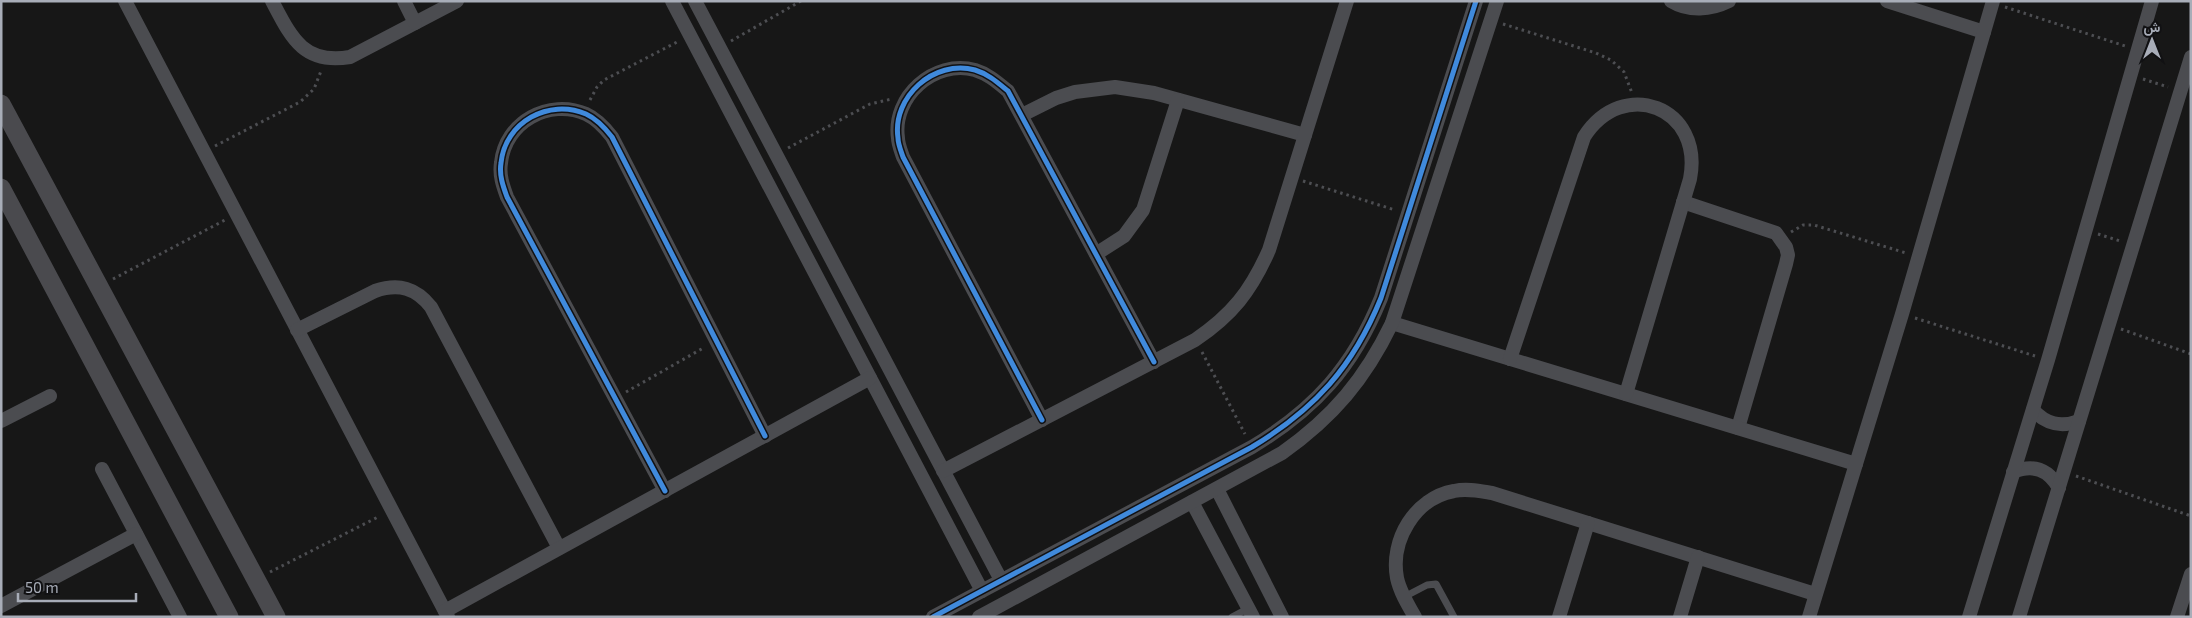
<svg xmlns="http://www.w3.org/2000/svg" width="2192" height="618" font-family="'Exo 2',Vazirmatn,sans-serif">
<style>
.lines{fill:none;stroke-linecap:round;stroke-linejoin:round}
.path{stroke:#4d4e52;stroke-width:3;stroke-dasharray:2.5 4;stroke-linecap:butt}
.lane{stroke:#4b4c50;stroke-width:7}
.street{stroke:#4b4c50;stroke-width:14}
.secondary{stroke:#4a4a4e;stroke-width:19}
.cycleway-casing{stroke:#111113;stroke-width:8}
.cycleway{stroke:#408adc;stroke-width:5}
</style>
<rect width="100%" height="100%" fill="#171717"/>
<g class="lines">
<g class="path">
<polyline points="2005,7 2125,46"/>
<polyline points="1503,24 1596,53 1611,60 1624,72 1632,93"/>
<polyline points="731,41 801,1"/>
<polyline points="2143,79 2168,87"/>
<polyline points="590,100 597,87 604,80 679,41"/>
<polyline points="215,146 300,102 314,89 321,71"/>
<polyline points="788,148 870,104 892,99"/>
<polyline points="1303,181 1395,210"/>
<polyline points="1791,232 1803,225 1814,225 1906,253"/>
<polyline points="2098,234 2120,241"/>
<polyline points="113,279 225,220"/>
<polyline points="1915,318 2035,356"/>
<polyline points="2121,329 2191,354"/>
<polyline points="1202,352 1245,434"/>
<polyline points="626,392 705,347"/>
<polyline points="2076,476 2191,516"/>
<polyline points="270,572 380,516"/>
</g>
<g class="lane">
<polyline points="1404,597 1427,585 1436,584 1454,617"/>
<polyline points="1232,617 1249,608"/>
</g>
<g class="street">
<polyline points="125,1 448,617"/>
<path d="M272,1c19,36 31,64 78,56l107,-56"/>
<polyline points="404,1 415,23"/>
<polyline points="672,1 982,591"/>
<polyline points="695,1 1001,580"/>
<path d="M1671,1c18,11 40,9 58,0"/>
<polyline points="1887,1 1984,32"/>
<polyline points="1022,115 1056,98 1075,92 1115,87 1154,93 1305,135"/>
<polyline points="1683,202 1776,233 1786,247 1788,255 1786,264 1738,428"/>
<polyline points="1096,254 1124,236 1143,210 1178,100"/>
<polyline points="1392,323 1856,464"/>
<path d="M297,330l78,-39c24,-8 41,-3 56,16l128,241"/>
<path d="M1510,359l74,-222c39,-61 120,-30 106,42l-64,215"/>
<path d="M2033,410c13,14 27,18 46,11"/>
<path d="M1042,420l-139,-263c-2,-6 -5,-13 -5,-19 -6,-41 36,-79 77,-68 13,4 22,12 33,21l146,271"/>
<polyline points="1,421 50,396"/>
<polyline points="102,469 180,617"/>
<path d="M943,471l252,-131c37,-25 56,-49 74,-90l78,-249"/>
<path d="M2013,472c20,-8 35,-3 46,16"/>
<polyline points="1217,489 1282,617"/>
<path d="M665,491l-158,-294c-4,-11 -8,-22 -6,-34 4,-41 48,-65 85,-49 11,5 19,14 26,23l153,299"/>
<polyline points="1192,502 1253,617"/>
<polyline points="1,606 136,534"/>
<polyline points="445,611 870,378"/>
<path d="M933,617l319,-170c63,-38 101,-80 129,-149l95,-297"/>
<path d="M979,617l303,-164c51,-36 83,-74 110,-130l105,-322"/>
<path d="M1415,617c-7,-12 -15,-25 -18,-39 -7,-38 18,-80 57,-87 13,-3 26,0 38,2l323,101"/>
<polyline points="1559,617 1588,523"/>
<polyline points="1680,617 1698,557"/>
<polyline points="1809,617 1902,314 1993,1"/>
<polyline points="1969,617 2048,360 2152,1"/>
<polyline points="2019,617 2191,57"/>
<polyline points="2177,617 2191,574"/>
</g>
<g class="secondary">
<polyline points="1,104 276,617"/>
<polyline points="1,188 229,617"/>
</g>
<g class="cycleway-casing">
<g id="cycleway">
<path d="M1042,420l-139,-263c-2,-6 -5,-13 -5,-19 -6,-41 36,-79 77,-68 13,4 22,12 33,21l146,271"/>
<path d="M665,491l-158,-294c-4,-11 -8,-22 -6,-34 4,-41 48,-65 85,-49 11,5 19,14 26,23l153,299"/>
<path d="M933,617l319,-170c63,-38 101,-80 129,-149l95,-297"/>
</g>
</g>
<use href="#cycleway" class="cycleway"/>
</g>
<rect width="2192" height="618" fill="none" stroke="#a8adb8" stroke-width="5"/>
<g transform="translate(2152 40)" stroke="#111113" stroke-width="4" paint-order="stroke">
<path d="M0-4L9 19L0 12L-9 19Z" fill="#a8adb8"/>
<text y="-8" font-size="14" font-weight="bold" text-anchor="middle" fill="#a8adb8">ش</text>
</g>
<path d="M18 593v8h118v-8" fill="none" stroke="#a8adb8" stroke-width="2.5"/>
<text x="25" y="593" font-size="15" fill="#a8adb8" stroke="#111113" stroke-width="4" paint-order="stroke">50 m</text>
</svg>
